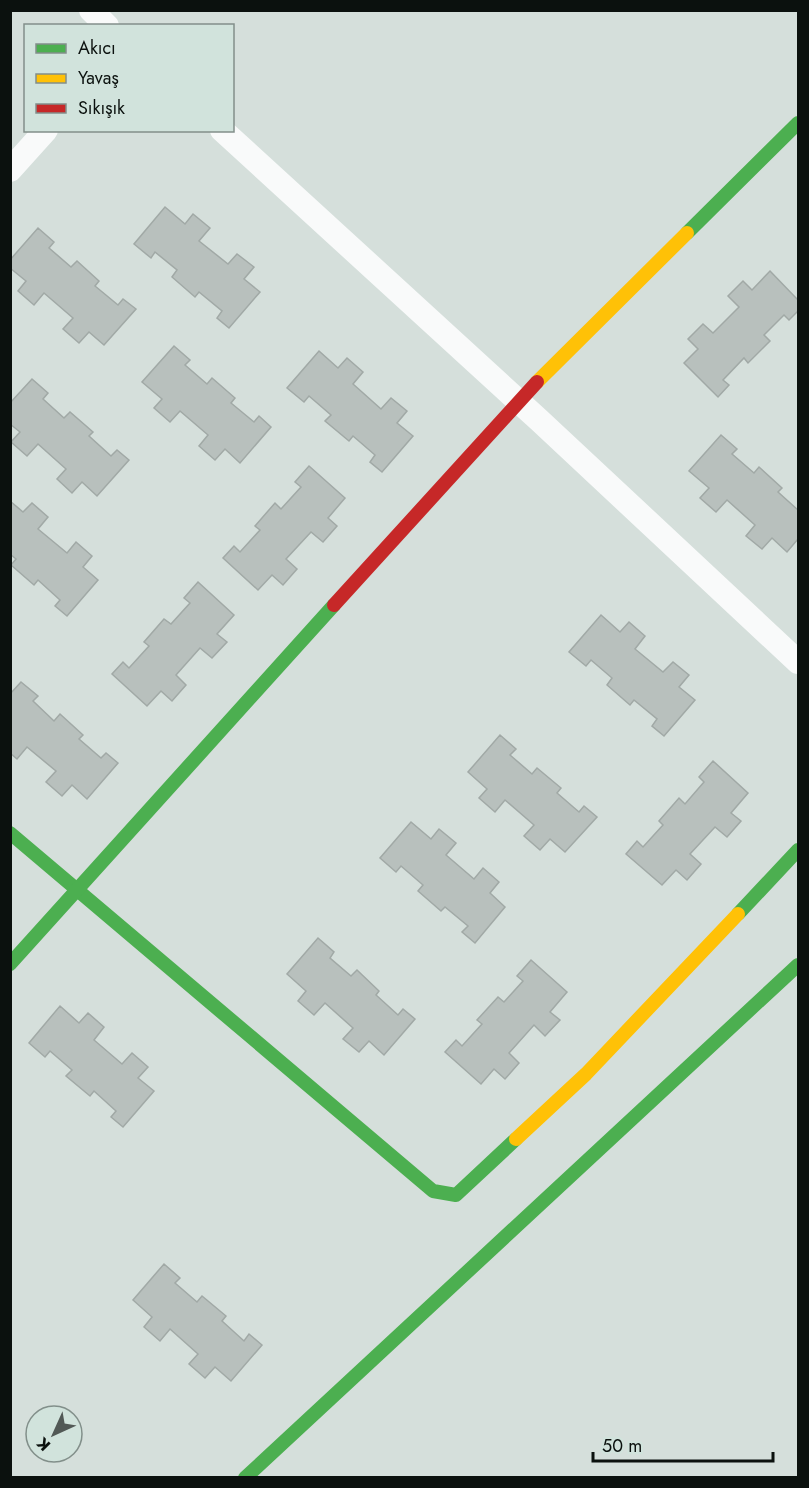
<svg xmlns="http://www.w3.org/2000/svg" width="809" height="1488" font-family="Jost,sans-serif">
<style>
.building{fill:#b8c0bd;stroke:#a1a9a6;stroke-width:1.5}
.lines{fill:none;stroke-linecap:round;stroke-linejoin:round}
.street{stroke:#f9fafa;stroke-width:24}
.fast{stroke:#4caf50;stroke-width:14}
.slow{stroke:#ffc107;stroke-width:14}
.jam{stroke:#c62828;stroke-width:14}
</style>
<rect width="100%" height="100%" fill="#d5dfdb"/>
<g class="building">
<polygon points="165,207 185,224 193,214 210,228 199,241 228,264 237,254 254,267 244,279 260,292 229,328 217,318 222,311 199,292 195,297 172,277 177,270 155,252 151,258 134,244"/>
<polygon points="38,228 54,242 49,248 71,267 77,261 99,281 95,286 118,305 123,299 136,309 104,345 89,332 79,343 63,329 73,318 44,293 34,305 18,291 26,281 10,268 10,260"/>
<polygon points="770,271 798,300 798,311 789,320 784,315 764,335 770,341 748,363 744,358 723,380 729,385 718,397 684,363 698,349 688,339 703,324 713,333 739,307 728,296 743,281 752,290"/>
<polygon points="174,346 190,360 185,365 207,384 212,378 235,398 231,403 254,422 259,416 271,427 240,463 225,449 215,460 199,446 208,435 180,411 170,422 154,408 162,399 142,382"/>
<polygon points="319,351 338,368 347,358 363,372 353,384 381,409 391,398 407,411 397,423 413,436 382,472 370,462 375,455 353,436 349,441 325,421 331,415 309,396 304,402 287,388"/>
<polygon points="32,379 48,393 43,399 64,418 70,412 93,432 89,436 111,456 117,450 129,460 97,496 82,482 72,493 57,479 66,469 38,444 27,456 11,442 20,432 10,424 10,403"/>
<polygon points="721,435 737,449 732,454 754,473 759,467 782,488 778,492 798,510 798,539 787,552 772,538 762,549 746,536 755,525 727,500 716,512 700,498 709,488 689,471"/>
<polygon points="309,466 345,498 328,518 337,526 323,542 311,532 286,559 297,569 283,585 272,575 258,590 223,558 234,546 240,552 260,530 255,526 275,503 281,509 301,487 295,482"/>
<polygon points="10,501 23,512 32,503 48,517 38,529 67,553 76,542 92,556 83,567 98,580 67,616 55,606 60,600 38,580 34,585 11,565 16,559 10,554"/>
<polygon points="198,582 234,615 217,634 227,642 212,658 200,648 176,675 186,685 172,701 161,691 147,706 112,674 123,662 129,668 149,646 144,642 164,619 171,624 190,603 184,598"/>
<polygon points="601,615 620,632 629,622 645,636 635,649 663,672 673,662 689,675 679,687 695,700 664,736 652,726 657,719 634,700 630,705 607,685 612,678 591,660 586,666 569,652"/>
<polygon points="21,682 38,696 33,701 54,721 60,714 83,735 79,739 101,758 106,753 118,763 87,799 72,785 62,796 46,782 56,771 27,747 17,759 10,753 10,694"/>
<polygon points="500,735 516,749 510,755 532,774 537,768 561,788 557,793 579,812 584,806 597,817 565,852 550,839 540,850 524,836 534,825 505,800 495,812 479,798 487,789 468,772"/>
<polygon points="713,761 748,793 731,813 741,821 727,837 715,827 690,854 701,864 687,880 676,870 662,885 626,854 637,841 643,847 663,825 659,821 679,798 685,804 704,782 699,777"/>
<polygon points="411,822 431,839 439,829 456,843 446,855 474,879 483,868 499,882 490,893 505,907 475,943 462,932 468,926 445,907 441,911 418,891 423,885 401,866 396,872 380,858"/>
<polygon points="318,938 334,952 330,958 351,976 357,970 379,991 376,995 398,1015 403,1009 415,1019 384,1055 369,1041 359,1052 343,1039 353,1028 325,1003 314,1015 298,1001 306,991 287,974"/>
<polygon points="531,960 567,992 550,1012 560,1020 545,1036 534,1025 509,1053 519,1063 505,1079 494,1069 481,1084 445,1052 456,1040 462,1046 482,1024 477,1020 498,997 504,1002 523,981 517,976"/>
<polygon points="60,1006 79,1023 88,1013 104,1027 94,1040 122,1064 132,1053 148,1067 138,1078 154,1091 123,1127 111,1117 116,1111 94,1091 90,1096 66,1076 72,1070 50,1051 45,1057 29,1043"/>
<polygon points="164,1264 180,1278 175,1283 197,1302 202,1296 226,1316 222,1321 244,1341 249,1334 262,1345 231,1381 215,1367 205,1378 189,1364 198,1354 170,1329 160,1341 144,1327 152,1317 133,1300"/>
</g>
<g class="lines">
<g class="street">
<polyline points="91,10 107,26"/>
<polyline points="222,130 539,420 798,662"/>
<polyline points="10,170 46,130"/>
</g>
<g class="fast">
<polyline points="687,233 798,123"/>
<polyline points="10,833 433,1191 456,1195 516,1139"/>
<polyline points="738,914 798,850"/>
<polyline points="10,964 334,605"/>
<polyline points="245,1478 798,965"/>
</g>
<g class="slow">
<polyline points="537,382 687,233"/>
<polyline points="516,1139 586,1074 738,914"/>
</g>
<polyline class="jam" points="334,605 537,382"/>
</g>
<rect width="809" height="1488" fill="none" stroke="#0b110e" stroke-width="24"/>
<rect x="24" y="24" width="210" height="108" fill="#d1e3dc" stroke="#828f8a" stroke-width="1.5"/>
<rect x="36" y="44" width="30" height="9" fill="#4caf50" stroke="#828f8a" stroke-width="1.5"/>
<text x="78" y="54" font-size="18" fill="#0b110e">Akıcı</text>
<rect x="36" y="74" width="30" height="9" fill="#ffc107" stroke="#828f8a" stroke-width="1.5"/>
<text x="78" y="84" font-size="18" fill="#0b110e">Yavaş</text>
<rect x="36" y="104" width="30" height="9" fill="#c62828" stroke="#828f8a" stroke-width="1.5"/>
<text x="78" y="114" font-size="18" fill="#0b110e">Sıkışık</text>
<g transform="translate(54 1434) rotate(225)"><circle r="28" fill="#d1e3dc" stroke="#828f8a" stroke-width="1.5"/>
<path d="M0-4.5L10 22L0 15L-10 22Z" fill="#525956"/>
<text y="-9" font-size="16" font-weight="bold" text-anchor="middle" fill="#0b110e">K</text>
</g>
<path d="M593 1452v9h180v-9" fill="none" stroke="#0b110e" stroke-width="3"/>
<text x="602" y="1452" font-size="18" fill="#0b110e" stroke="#d1e3dc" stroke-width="4.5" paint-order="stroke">50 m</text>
</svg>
